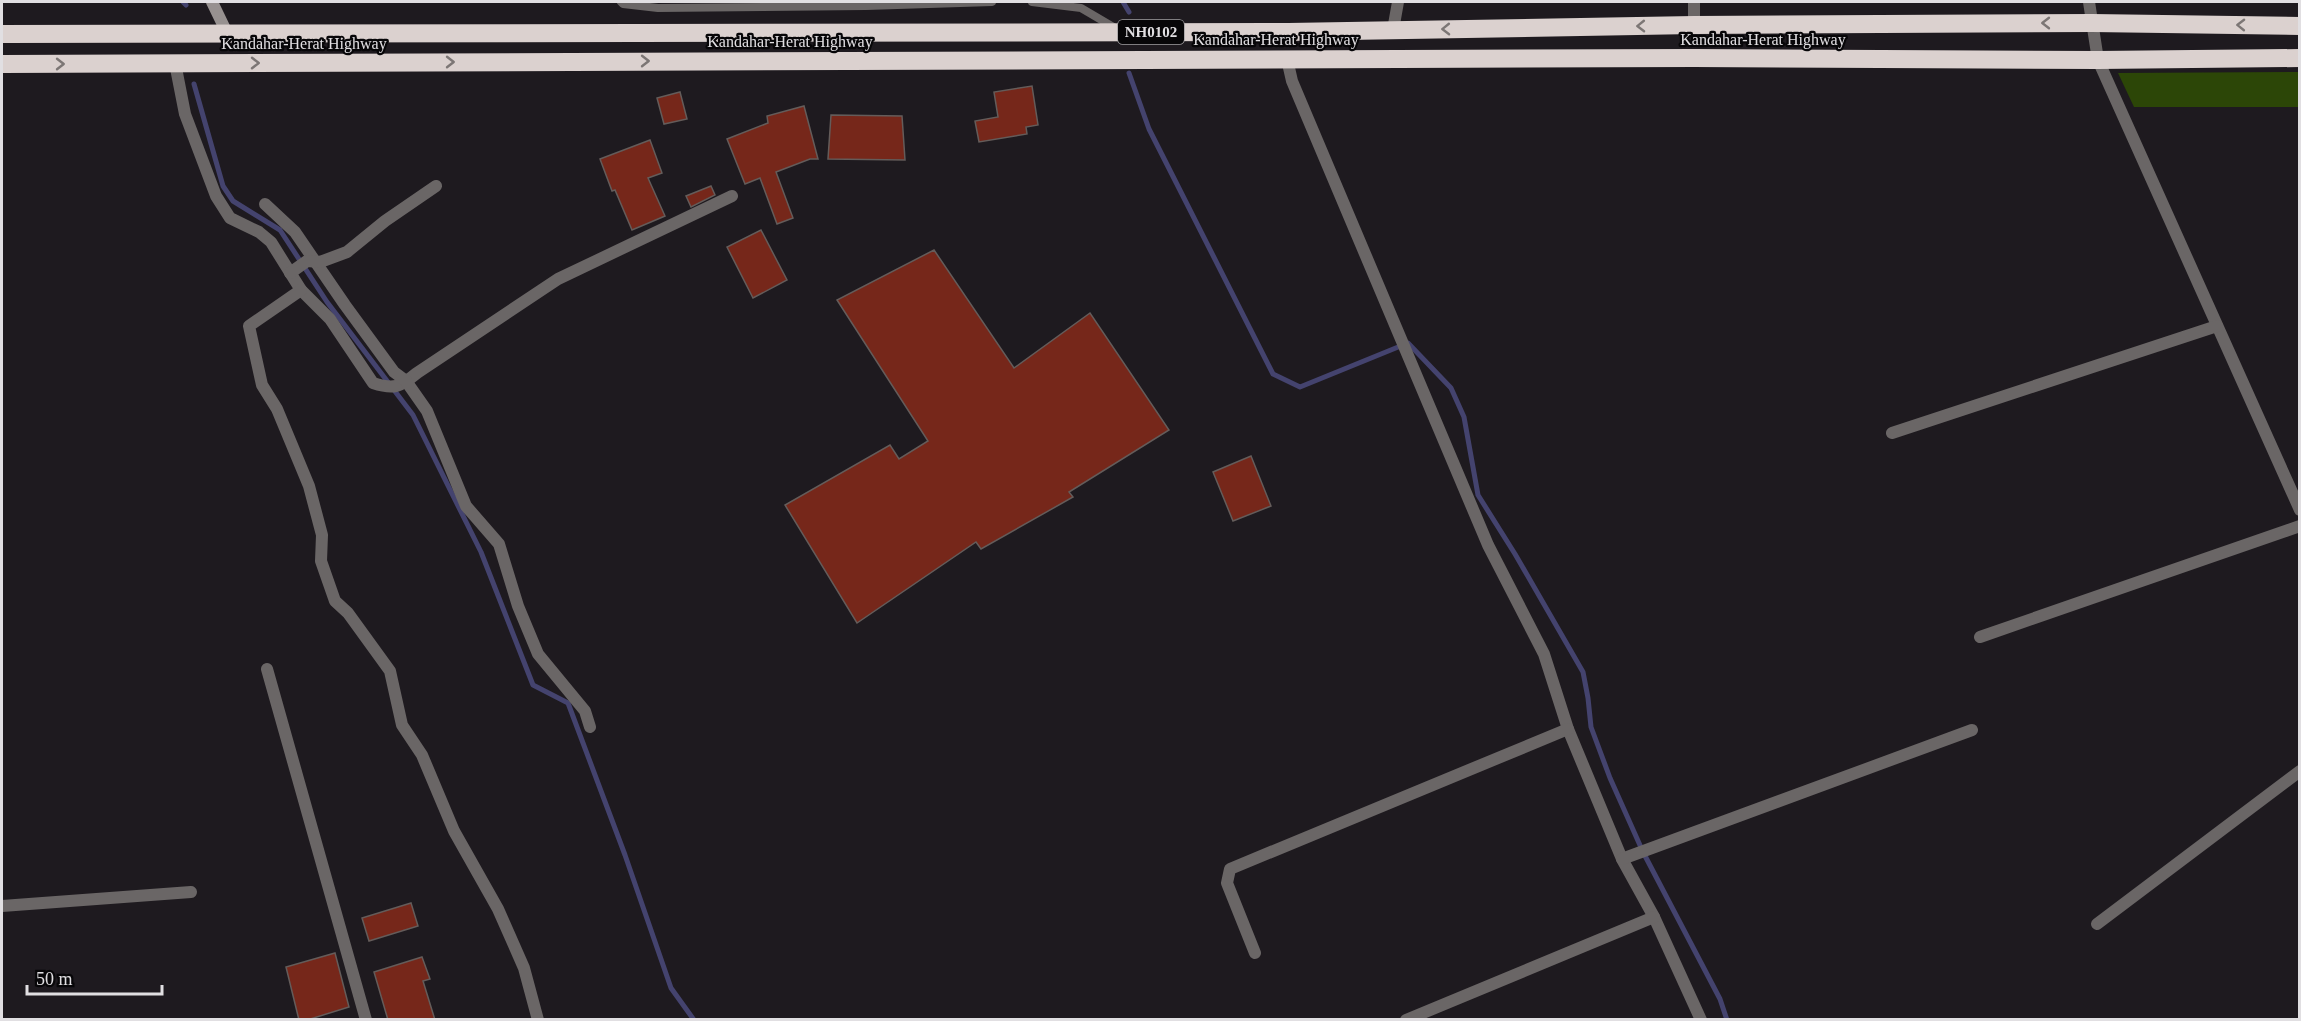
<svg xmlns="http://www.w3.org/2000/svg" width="2301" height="1021" font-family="'Times New Roman',serif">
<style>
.green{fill:#2c4607}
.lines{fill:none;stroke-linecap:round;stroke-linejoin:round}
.stream{stroke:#44436e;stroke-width:5}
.building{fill:#76271a;stroke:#645c5a;stroke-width:1.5}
.lane{stroke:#6a6666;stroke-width:8}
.street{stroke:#6a6666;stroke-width:12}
.secondary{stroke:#979190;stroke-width:12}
.highway{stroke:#dbd1cf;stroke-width:18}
.oneway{stroke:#7c7675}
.labels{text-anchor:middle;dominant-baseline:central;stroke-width:4.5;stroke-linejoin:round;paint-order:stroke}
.shield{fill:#070608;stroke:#a09ea1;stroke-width:1.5}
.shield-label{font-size:15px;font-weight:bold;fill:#e1dfe2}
.street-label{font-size:16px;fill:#e1dfe2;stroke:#070608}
</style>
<rect width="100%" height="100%" fill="#1e1a1f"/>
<polygon class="green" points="2299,72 2299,107 2134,107 2118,73"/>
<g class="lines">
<g class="stream">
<polyline points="183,2 186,5"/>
<polyline points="1123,2 1129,12"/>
<polyline points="1129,73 1149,129 1273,374 1300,387 1408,343 1451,388 1464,417 1478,495 1515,554 1583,672 1588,698 1591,727 1610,778 1643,852 1720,999 1727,1020"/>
<polyline points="194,84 223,186 233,201 280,230 327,302 413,415 481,552 533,685 568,703 625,855 671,988 694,1020"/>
</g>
</g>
<g class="building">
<polygon points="1032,86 1038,125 1026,127 1027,134 979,142 975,121 998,117 994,92"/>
<polygon points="680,92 687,119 664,124 657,98"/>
<polygon points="804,106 818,159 810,159 776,172 793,218 777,224 760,178 745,184 727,139 768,123 767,116"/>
<polygon points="831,115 902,116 905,160 828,159"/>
<polygon points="650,140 662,173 648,178 665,216 632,230 615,190 612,191 600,159"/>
<polygon points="711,186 715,195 691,207 686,196"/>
<polygon points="761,230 787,280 753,298 727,247"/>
<polygon points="934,250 1014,368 1090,313 1169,430 1069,492 1073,497 981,549 976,542 857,623 785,505 890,445 899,459 928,441 837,300"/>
<polygon points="1251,456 1271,506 1233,521 1213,472"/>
<polygon points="411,903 418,926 369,941 362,918"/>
<polygon points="335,953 349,1007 307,1020 299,1020 286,967"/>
<polygon points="422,957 430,979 423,981 435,1020 388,1020 374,972"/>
</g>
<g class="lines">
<g class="lane">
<polyline points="621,2 623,4 658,8 866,6 992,2"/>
<polyline points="1032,2 1081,8 1115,28"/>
</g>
<g class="street">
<polyline points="2089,2 2098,60 2300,510"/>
<polyline points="1694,25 1694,2"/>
<polyline points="1393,30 1398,2"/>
<polyline points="1287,59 1292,81 1488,545 1544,654 1568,729 1622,859 1654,917 1701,1020"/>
<path d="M175,63l10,51 31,82 14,22 29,14 12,10 30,48 29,29 43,64c21,7 27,4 44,-10l141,-94 174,-83"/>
<polyline points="265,204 295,232 345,305 394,372 406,381 427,411 466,506 499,544 518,606 538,654 585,711 590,727"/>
<polyline points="290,273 307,261 320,262 347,252 385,221 436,186"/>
<polyline points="301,290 249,326 262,385 277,409 309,486 322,535 321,561 335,601 348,613 390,671 402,725 422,755 454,831 498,909 524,968 538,1020"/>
<polyline points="1892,433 2217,326"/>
<polyline points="1980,637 2300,526"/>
<polyline points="267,669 366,1020"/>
<polyline points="1622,859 1972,730"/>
<polyline points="2,906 191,892"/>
<polyline points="2097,924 2300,771"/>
<polyline points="1255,953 1227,883 1230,869 1568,729"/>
<polyline points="1406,1020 1654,917"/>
</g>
<polyline class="secondary" points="212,2 227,33"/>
<g class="highway">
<polyline points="2,34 1288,32 1694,25 2092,23 2300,26"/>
<polyline points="2,64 1694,58 2098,60 2300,58"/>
</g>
</g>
<defs><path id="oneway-chevron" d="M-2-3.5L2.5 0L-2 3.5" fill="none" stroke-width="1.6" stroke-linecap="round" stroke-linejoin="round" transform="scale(1.5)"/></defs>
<g class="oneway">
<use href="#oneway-chevron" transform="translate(2046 23) rotate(180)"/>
<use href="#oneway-chevron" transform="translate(2241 25) rotate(-179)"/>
<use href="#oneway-chevron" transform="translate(1641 26) rotate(179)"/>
<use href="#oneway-chevron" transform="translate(1446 29) rotate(179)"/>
<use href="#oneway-chevron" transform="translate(645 61)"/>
<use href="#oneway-chevron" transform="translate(450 62)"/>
<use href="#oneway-chevron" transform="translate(255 63)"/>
<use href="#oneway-chevron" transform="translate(60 64)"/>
</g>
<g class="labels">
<rect class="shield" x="1118" y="20" width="66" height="24" rx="4.5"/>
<g class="shield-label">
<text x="1151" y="32">NH0102</text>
</g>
<g class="street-label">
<text x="1276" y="39">Kandahar-Herat Highway</text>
<text x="1763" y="39">Kandahar-Herat Highway</text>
<text x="790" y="41">Kandahar-Herat Highway</text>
<text x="304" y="43">Kandahar-Herat Highway</text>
</g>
</g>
<rect width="2301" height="1021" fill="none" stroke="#e1dfe2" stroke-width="6"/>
<path d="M27 985v9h135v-9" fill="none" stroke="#e1dfe2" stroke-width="3"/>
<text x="36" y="985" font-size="18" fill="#e1dfe2" stroke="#070608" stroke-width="4.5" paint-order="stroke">50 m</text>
</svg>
